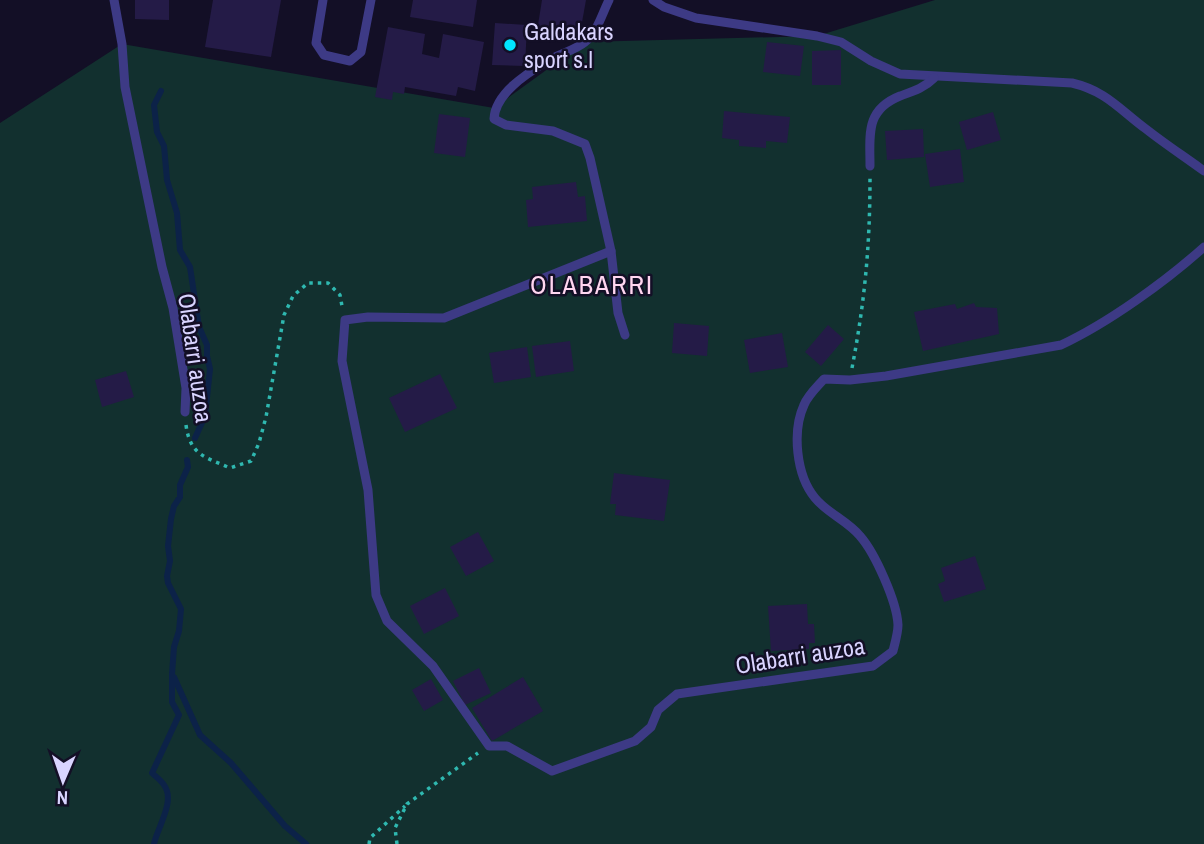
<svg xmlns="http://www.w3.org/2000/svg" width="1204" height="844" font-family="'Archivo Narrow',sans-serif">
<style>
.green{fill:#12302f}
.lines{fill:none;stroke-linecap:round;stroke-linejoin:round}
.stream{stroke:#0c2248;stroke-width:6}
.building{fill:#241b47}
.path{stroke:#2fb8b0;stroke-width:3.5;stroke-dasharray:3.5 5;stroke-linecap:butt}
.service{stroke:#3d3a85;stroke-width:9}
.poi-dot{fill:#00e5ff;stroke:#130f26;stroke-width:2.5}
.labels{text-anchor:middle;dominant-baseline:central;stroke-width:5;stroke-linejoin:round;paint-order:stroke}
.poi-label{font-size:24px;fill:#d9d4ff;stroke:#130f26;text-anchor:start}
.street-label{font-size:24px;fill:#d9d4ff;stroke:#130f26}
.neighbourhood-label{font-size:26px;letter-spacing:2px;fill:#ffd6f0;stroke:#130f26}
</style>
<rect width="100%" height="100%" fill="#130f26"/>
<polygon class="green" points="935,0 1204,0 1204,844 0,844 0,123 122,44 494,108 585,42 817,36"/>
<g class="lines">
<g class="stream">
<polyline points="161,91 154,105 157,132 164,146 167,180 177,213 180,250 190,267 199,327 207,345 207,356 210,369 205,416 195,438"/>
<polyline points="174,677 200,735 231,763 285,826 306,844"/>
<path d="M154,844c3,-16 22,-43 10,-59 -3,-5 -8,-8 -12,-12l27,-58 -7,-13v-28l2,-27 5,-16 2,-22 -13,-26 -1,-7 3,-15 -2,-15 3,-27 3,-13 6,-9v-12l8,-18 -1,-7"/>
</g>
</g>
<g class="building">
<polygon points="135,0 169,0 169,20 135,19"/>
<polygon points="213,0 281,0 271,57 205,47"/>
<polygon points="413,0 477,0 473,27 410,17"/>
<polygon points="542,0 586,0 579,39 537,31"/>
<polygon points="495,23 527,25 525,66 492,65"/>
<polygon points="388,27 425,34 422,54 439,58 443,34 484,42 475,91 458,87 456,96 405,87 404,94 393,92 392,100 375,97"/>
<polygon points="767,42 804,46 800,76 763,72"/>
<polygon points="841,50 841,85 812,85 812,51"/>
<polygon points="724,111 790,117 787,143 766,141 766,148 739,146 739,140 722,138"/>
<polygon points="993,112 1001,140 967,150 959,122"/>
<polygon points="439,114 470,118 465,157 434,153"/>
<polygon points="923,129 924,157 887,160 885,131"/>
<polygon points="960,149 964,182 930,187 925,154"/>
<polygon points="576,182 578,197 585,196 587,221 528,227 526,200 533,199 532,187"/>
<polygon points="974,303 976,307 997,308 999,334 923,351 914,312 955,304 957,309"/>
<polygon points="674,323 709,326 707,356 672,353"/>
<polygon points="828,325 844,339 821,366 805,352"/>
<polygon points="782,333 788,367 750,373 744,340"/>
<polygon points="570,341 574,371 536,377 532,346"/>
<polygon points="527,347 531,377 494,383 489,353"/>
<polygon points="126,371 134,397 102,407 95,380"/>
<polygon points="440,374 457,408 405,432 389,398"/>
<polygon points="614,473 670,480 664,521 615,515 616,504 610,504"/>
<polygon points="478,532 494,561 466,576 450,547"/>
<polygon points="975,556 986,589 944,602 938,584 945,581 941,568"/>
<polygon points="445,588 459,616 424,634 410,606"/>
<polygon points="807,604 808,624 814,624 815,643 809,643 809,649 771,651 768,606"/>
<polygon points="479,668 491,693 465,705 453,681"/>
<polygon points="523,677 543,711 492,741 472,708"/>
<polygon points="431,679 443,700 424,711 412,690"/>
</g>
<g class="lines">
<g class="path">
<path d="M852,368c13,-68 18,-123 18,-191"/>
<path d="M186,425c4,30 19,32 44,43l21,-7 8,-18 7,-26 18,-102 9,-19 15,-13h20l12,12 2,11"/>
<polyline points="369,844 370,838 405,806"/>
<polyline points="397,844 395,828 407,804 478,753"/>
</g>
<g class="service">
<polyline points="114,0 122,44 125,87 162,267 173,308 186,388 185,412"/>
<polyline points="323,0 316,43 324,55 350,61 361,52 371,0"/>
<path d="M609,0c-7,14 -12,33 -24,42 -11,9 -27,12 -39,20 -20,12 -51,32 -52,57l12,6 47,6 32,13 5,14 21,93 7,62 7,22"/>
<path d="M653,0l11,7 32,11 121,18 24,6 30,19 29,13 172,9c34,8 47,26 74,46 19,15 39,28 58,42"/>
<path d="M870,166c0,-31 -5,-56 30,-70 14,-5 24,-8 34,-18"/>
<path d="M611,251l-167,67 -76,-1 -23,3 -3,41 26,129 8,105 11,26 46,45 56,80h18l45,25 83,-30 16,-14 7,-17 19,-16 196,-28 20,-15c2,-8 5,-18 5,-26 -1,-23 -23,-72 -38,-89 -12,-15 -33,-23 -45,-38 -19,-23 -23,-67 -11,-93 4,-10 13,-18 20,-26l26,1 36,-4 175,-31c47,-22 104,-63 143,-98"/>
</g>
</g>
<circle class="poi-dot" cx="510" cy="45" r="7"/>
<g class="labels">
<g class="poi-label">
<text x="524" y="31">Galdakars<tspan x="524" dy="28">sport s.l</tspan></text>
</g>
<g class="street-label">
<text transform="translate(196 358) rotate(82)">Olabarri auzoa</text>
<text transform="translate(800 655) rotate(-9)">Olabarri auzoa</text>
</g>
<g class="neighbourhood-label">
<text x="592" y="284">OLABARRI</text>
</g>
</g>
<g transform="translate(63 781) rotate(182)" stroke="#130f26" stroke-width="5" paint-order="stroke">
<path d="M0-5L12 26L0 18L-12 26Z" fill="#d9d4ff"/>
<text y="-10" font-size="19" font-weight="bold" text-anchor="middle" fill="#d9d4ff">N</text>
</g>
</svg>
